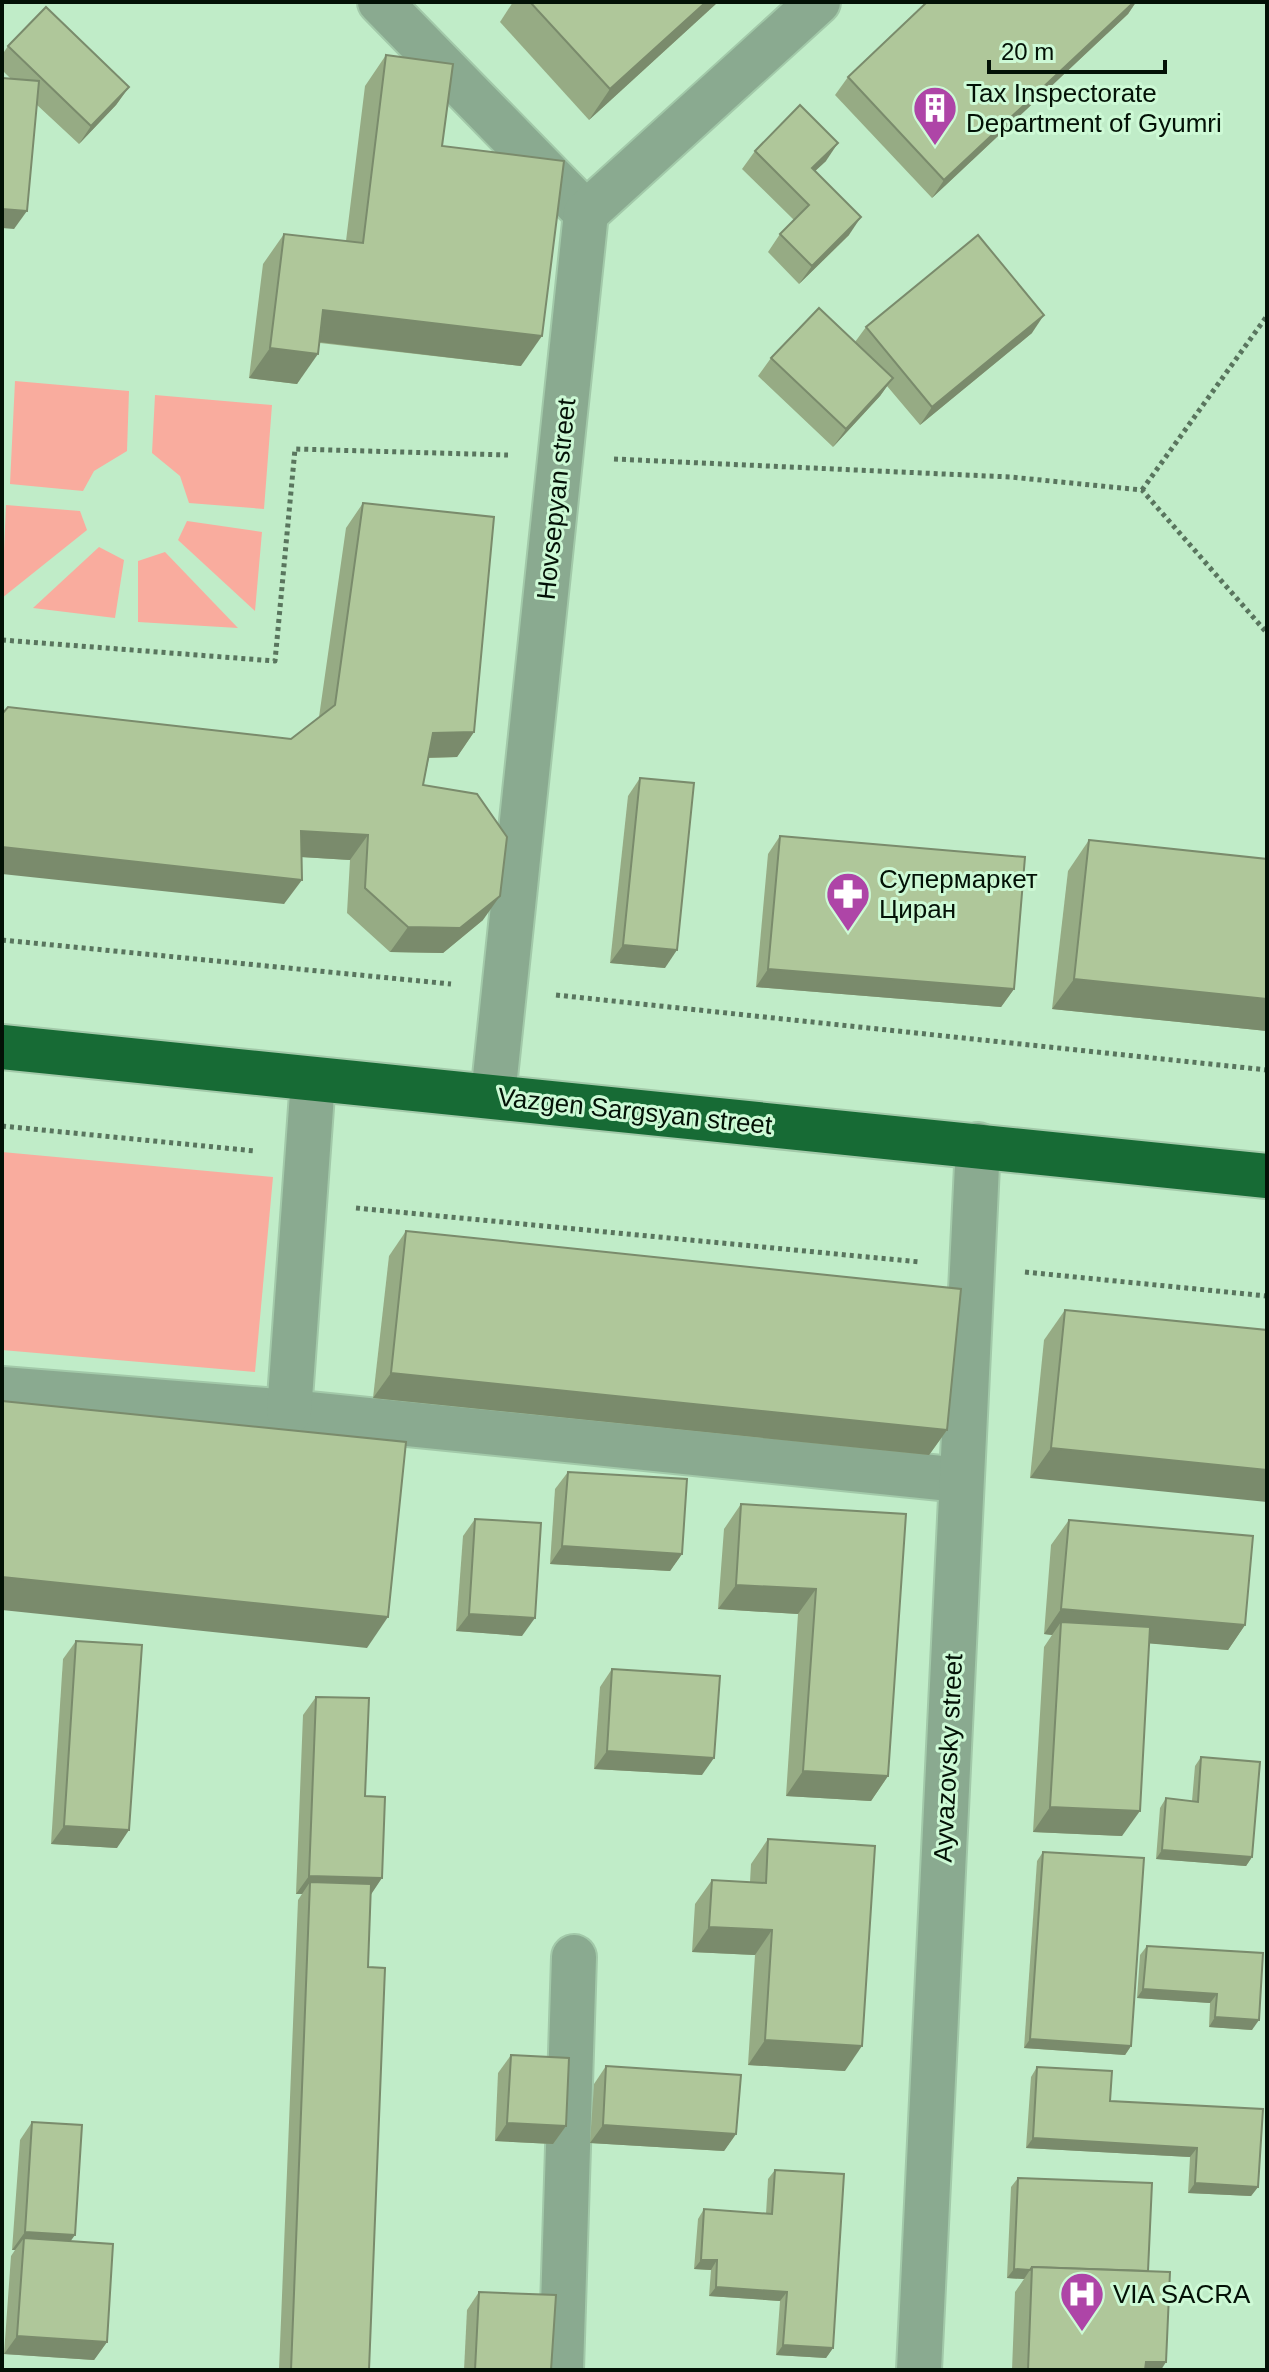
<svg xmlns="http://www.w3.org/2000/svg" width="1269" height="2372" font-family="Arial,sans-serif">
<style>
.green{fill:#f9ac9e}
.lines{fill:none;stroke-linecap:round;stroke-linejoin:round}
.minor-casing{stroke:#a2c9a9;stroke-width:48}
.highway-casing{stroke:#a2c9a9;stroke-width:48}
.path{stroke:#59755e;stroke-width:5;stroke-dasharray:4 4;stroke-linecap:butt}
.minor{stroke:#8aaa90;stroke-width:44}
.highway{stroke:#176b35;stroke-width:44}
.wall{fill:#96ab84}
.shaded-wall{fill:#7a8b6c}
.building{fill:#afc79a;stroke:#7a8b6c;stroke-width:2}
.labels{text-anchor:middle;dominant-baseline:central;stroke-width:6;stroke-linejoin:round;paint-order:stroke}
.poi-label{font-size:26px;fill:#031106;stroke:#cdf9d5;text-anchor:start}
.street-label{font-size:26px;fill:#031106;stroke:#cdf9d5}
</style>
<rect width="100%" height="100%" fill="#c0ecc8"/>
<g class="green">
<polygon points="15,381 129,391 127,451 94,471 83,491 10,484"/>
<polygon points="155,395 272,405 264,509 189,503 180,476 152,453"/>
<polygon points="6,505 80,511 87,530 2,598"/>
<polygon points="187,521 262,532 255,611 178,540"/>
<polygon points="99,547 124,560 115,618 33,608"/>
<polygon points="165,552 238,628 138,622 138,561"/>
<polygon points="2,1152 273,1177 255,1372 2,1350"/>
</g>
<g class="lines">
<g class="minor-casing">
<g id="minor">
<polyline points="380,2 586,213"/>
<polyline points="493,1096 586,213 818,2"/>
<polyline points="2,1389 289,1412 961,1480"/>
<polyline points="289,1412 313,1080"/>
<polyline points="561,2370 574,1957"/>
<polyline points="919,2370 978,1145"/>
</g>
</g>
<g class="highway-casing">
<polyline id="highway" points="2,1047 1267,1176"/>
</g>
<g class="path">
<polyline points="614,459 1010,477 1142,490 1267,633"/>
<polyline points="1142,490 1267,316"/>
<polyline points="2,640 275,661 295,449 508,455"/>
<polyline points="2,940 451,984"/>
<polyline points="556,995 1267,1070"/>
<polyline points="2,1126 255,1151"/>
<polyline points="356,1208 920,1262"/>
<polyline points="1025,1272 1267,1296"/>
</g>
<use href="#minor" class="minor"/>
<use href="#highway" class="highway"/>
</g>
<g class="wall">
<polygon points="513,2 718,2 589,120 500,22"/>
<polygon points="927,2 1136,2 1128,14 932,198 835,95 848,77"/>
<polygon points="8,46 129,87 116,105 79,144 36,104 14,229 10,78 2,70 2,55"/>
<polygon points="386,55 442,146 521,366 320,343 297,384 249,378 263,264 284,234 346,241 365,86"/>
<polygon points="755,151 826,161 815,171 849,235 799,284 768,252 780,234 794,220 742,169"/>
<polygon points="866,327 1032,333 920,425 887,386 880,396 833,447 758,376 771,358 855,342"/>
<polygon points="363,503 474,732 457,757 429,758 423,785 483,920 443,953 390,952 347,913 350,860 302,857 284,904 291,739 319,717 346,528"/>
<polygon points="640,778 665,968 610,963 628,796"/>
<polygon points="780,836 1014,989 1001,1007 756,987 768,854"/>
<polygon points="1089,840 1267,859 1267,1031 1052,1009 1068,871"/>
<polygon points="406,1231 947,1430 929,1455 373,1398 389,1256"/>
<polygon points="1065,1310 1267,1330 1030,1478 1044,1340"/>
<polygon points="568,1472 682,1554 670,1571 550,1564 555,1489"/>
<polygon points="741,1504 906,1514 888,1776 871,1801 786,1796 798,1614 718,1609 724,1529"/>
<polygon points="475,1519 522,1636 456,1631 463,1536"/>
<polygon points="1069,1520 1245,1625 1228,1650 1149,1643 1122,1836 1033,1832 1044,1647 1052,1635 1044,1634 1051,1545"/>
<polygon points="76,1641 117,1848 51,1844 63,1659"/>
<polygon points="612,1669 702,1775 594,1769 600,1687"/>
<polygon points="316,1697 365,1796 371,1894 368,1967 369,2370 279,2370 298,1900 302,1894 296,1894 303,1715"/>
<polygon points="1201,1757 1252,1857 1246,1866 1156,1859 1160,1808 1166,1798 1192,1801 1195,1766"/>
<polygon points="768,1839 845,2071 748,2065 755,1955 692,1952 695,1904 712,1880 750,1882 751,1864"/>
<polygon points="1043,1852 1131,2046 1125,2055 1024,2048 1037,1861"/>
<polygon points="1147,1946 1263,1953 1252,2030 1209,2027 1210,2003 1137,1998 1140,1955"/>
<polygon points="511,2055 566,2126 553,2144 495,2141 498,2073"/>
<polygon points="606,2066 736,2134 724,2151 590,2143 594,2084"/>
<polygon points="1037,2067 1110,2101 1263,2109 1258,2187 1251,2196 1188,2193 1190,2157 1026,2148 1031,2077"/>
<polygon points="32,2122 71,2241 107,2342 94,2360 4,2354 11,2256 15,2250 12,2250 20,2140"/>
<polygon points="775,2170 833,2348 826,2358 776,2355 780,2301 709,2296 711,2270 694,2269 698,2219 704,2209 766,2214 768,2179"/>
<polygon points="1018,2178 1148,2271 1161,2370 1012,2370 1015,2292 1024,2279 1007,2278 1011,2187"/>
<polygon points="479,2292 551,2370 464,2370 467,2310"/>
</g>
<g class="shaded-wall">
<polygon points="706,2 718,2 589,120 610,89"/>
<polygon points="1134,2 1136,2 1128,14 932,198 944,180"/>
<polygon points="129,87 116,105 79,144 91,126"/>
<polygon points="838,143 826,161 800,185 812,168"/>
<polygon points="2,209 27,211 14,229 2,228"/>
<polygon points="861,217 849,235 799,284 812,266"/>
<polygon points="323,310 542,336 521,366 302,340"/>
<polygon points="1044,315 1032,333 920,425 932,407"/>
<polygon points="270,348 318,354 297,384 249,378"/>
<polygon points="893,378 880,396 833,447 846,429"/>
<polygon points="474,732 457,757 416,758 433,733"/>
<polygon points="301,831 368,835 350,860 284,856"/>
<polygon points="2,847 302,880 284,904 2,874"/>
<polygon points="500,896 483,920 443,953 390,952 408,927"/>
<polygon points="623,945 677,950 665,968 610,963"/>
<polygon points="768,969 1014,989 1001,1007 756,987"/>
<polygon points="1074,979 1267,999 1267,1031 1052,1009"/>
<polygon points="391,1373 947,1430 929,1455 373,1398"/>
<polygon points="1051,1448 1267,1470 1267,1502 1030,1478"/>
<polygon points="562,1546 682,1554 670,1571 550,1564"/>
<polygon points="2,1577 388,1617 367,1648 2,1610"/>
<polygon points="736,1585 816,1589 798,1614 718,1609"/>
<polygon points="1061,1609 1245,1625 1228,1650 1060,1636 1061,1622 1052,1635 1044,1634"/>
<polygon points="469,1614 535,1618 522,1636 456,1631"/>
<polygon points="607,1751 714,1758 702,1775 594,1769"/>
<polygon points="803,1771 888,1776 871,1801 786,1796"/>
<polygon points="1050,1807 1140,1811 1122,1836 1033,1832"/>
<polygon points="64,1826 129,1830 117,1848 51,1844"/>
<polygon points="1162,1850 1252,1857 1246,1866 1156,1859"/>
<polygon points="309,1876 382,1878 370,1896 310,1882 302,1894 296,1894"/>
<polygon points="709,1927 772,1930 755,1955 692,1952"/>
<polygon points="1143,1989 1217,1994 1210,2003 1137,1998"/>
<polygon points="1215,2017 1259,2020 1252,2030 1209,2027"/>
<polygon points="1030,2039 1131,2046 1125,2055 1024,2048"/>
<polygon points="765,2040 862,2046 845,2071 748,2065"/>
<polygon points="507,2123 566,2126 553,2144 495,2141"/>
<polygon points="603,2125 736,2134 724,2151 590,2143"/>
<polygon points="1033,2138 1197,2148 1190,2157 1026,2148"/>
<polygon points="1195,2183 1258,2187 1251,2196 1188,2193"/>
<polygon points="25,2232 75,2235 62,2253 24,2238 15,2250 12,2250"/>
<polygon points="701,2260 717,2260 711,2270 694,2269"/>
<polygon points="1014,2269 1030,2270 1024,2279 1007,2278"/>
<polygon points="716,2287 787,2292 780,2301 709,2296"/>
<polygon points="17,2336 107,2342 94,2360 4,2354"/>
<polygon points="783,2345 833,2348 826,2358 776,2355"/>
<polygon points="1146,2362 1166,2362 1161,2370 1140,2370"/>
</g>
<g class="building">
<polygon points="530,2 706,2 610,89"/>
<polygon points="927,2 1134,2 944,180 848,77"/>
<polygon points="46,7 129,87 91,126 8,46"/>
<polygon points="386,55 453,64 442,146 564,161 542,336 323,310 318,354 270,348 284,234 363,243"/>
<polygon points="2,78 39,81 27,211 2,209"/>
<polygon points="800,105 838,143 812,168 861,217 812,266 780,234 809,205 755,151"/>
<polygon points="978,235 1044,315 932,407 866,327"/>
<polygon points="819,308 893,378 846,429 771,358"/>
<polygon points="363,503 494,517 474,732 433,733 423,785 477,794 507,837 500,896 460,928 408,927 365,888 368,835 301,831 302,880 2,847 2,714 8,707 291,739 335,705"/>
<polygon points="640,778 694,783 677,950 623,945"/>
<polygon points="780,836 1025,857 1014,989 768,969"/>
<polygon points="1089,840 1267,859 1267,999 1074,979"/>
<polygon points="406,1231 961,1289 947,1430 391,1373"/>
<polygon points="1065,1310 1267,1330 1267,1470 1051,1448"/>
<polygon points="2,1401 406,1442 388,1617 2,1577"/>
<polygon points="568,1472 687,1479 682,1554 562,1546"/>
<polygon points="741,1504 906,1514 888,1776 803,1771 816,1589 736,1585"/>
<polygon points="475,1519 541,1523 535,1618 469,1614"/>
<polygon points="1069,1520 1253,1536 1245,1625 1061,1609"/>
<polygon points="1061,1622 1150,1627 1140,1811 1050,1807"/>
<polygon points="76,1641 142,1645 129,1830 64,1826"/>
<polygon points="612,1669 720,1676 714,1758 607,1751"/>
<polygon points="316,1697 369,1698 365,1796 385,1797 382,1878 309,1876"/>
<polygon points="1201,1757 1260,1762 1252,1857 1162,1850 1166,1798 1198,1802"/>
<polygon points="768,1839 875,1846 862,2046 765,2040 772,1930 709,1927 712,1880 766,1883"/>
<polygon points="1043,1852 1144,1858 1131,2046 1030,2039"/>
<polygon points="310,1882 371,1884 368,1967 385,1968 369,2370 291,2370"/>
<polygon points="1147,1946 1263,1953 1259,2020 1215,2017 1217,1994 1143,1989"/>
<polygon points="511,2055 569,2058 566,2126 507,2123"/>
<polygon points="606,2066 741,2075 736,2134 603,2125"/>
<polygon points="1037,2067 1112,2071 1110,2101 1263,2109 1258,2187 1195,2183 1197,2148 1033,2138"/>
<polygon points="32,2122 82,2125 75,2235 25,2232"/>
<polygon points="775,2170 844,2174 833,2348 783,2345 787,2292 716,2287 717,2260 701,2260 704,2209 772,2214"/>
<polygon points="1018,2178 1152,2183 1148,2271 1032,2267 1030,2270 1014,2269"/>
<polygon points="24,2238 113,2244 107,2342 17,2336"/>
<polygon points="1032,2267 1170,2272 1166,2362 1146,2362 1145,2370 1028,2370"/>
<polygon points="479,2292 556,2295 551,2370 475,2370"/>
</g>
<defs>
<g id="building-pin" transform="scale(2.3)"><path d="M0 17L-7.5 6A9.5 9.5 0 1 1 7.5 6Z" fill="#ae45a7" stroke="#cdf9d5"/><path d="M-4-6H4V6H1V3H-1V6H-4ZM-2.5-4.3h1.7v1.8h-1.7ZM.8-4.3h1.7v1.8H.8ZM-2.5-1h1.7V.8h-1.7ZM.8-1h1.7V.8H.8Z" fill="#fff"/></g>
<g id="pharmacy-pin" transform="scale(2.3)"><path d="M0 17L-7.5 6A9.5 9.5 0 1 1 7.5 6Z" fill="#ae45a7" stroke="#cdf9d5"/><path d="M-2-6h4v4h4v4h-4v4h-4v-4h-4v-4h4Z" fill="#fff"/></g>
<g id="hospital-pin" transform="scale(2.3)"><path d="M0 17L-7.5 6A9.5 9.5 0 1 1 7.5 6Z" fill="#ae45a7" stroke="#cdf9d5"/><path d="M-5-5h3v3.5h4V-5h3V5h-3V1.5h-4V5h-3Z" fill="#fff"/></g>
</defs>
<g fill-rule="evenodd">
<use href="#building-pin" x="935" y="108"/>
<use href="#pharmacy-pin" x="848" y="894"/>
<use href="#hospital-pin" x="1082" y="2294"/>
</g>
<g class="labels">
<g class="poi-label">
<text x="966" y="93">Tax Inspectorate<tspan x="966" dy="30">Department of Gyumri</tspan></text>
<text x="879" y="879">Супермаркет<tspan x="879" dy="30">Циран</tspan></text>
<text x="1113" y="2294">VIA SACRA</text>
</g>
<g class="street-label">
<text transform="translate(556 499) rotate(-84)">Hovsepyan street</text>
<text transform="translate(635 1111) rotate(6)">Vazgen Sargsyan street</text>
<text transform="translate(948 1758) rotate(-87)">Ayvazovsky street</text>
</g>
</g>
<rect width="1269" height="2372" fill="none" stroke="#031106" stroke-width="8"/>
<path d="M989 60v12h176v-12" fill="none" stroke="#031106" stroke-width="4"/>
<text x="1001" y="60" font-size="24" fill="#031106" stroke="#cdf9d5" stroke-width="6" paint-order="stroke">20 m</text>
</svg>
